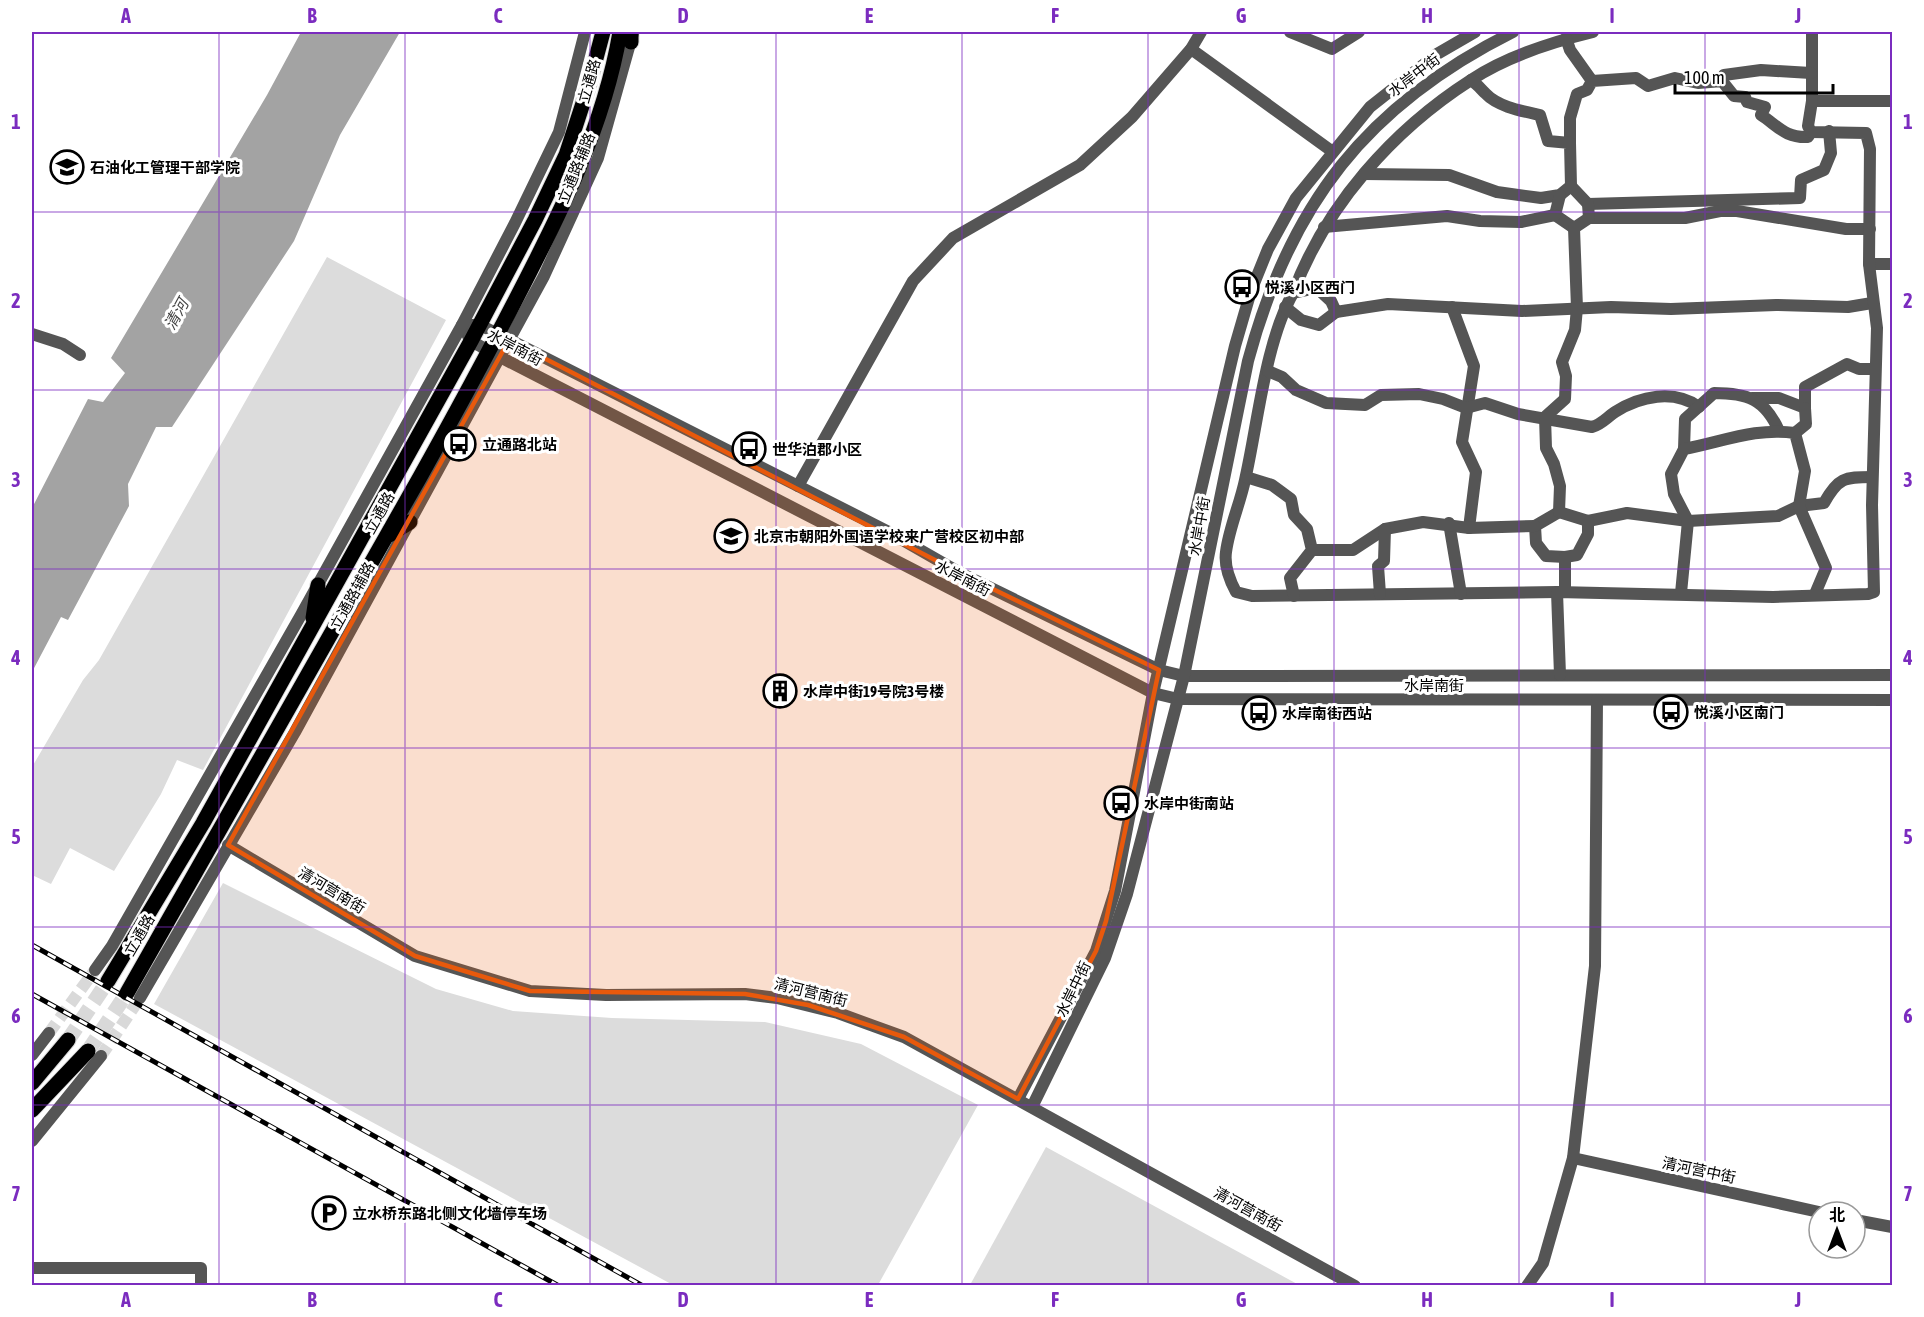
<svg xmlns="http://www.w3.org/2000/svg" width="1924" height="1317" font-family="'Asap Condensed','Noto Sans SC',sans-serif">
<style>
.green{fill:#dcdcdc}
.water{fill:#a3a3a3}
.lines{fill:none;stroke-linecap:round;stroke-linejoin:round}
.minor-tunnel{stroke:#d9d9d9;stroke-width:12;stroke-dasharray:12 6;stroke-linecap:butt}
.major-tunnel{stroke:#d9d9d9;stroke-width:15;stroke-dasharray:15 8;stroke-linecap:butt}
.major-casing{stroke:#dbdbdb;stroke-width:17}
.minor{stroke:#555;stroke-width:12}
.major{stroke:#000;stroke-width:15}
.rail-casing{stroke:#000;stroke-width:5}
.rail{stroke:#fff;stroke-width:3;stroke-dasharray:9;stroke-linecap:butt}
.marked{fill:#e8590c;fill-opacity:0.2;stroke:#e8590c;stroke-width:4.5;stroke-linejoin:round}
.grid{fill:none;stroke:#7b2cbf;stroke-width:1.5;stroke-opacity:0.55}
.labels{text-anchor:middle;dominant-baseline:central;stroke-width:6;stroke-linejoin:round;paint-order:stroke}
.street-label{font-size:15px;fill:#000;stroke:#fff}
.poi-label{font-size:15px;font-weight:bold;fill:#000;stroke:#fff;text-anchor:start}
.water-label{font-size:16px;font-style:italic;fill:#444;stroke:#fff}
.neatline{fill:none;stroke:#7b2cbf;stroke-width:2}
.grid-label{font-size:20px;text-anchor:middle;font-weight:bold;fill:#7b2cbf}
</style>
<rect width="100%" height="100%" fill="#fff"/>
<g class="green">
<polygon points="327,257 446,320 203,770 177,760 161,794 114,871 70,848 51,884 32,875 32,767 83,680 99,660"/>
<polygon points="223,883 436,989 513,1011 612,1018 765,1022 861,1044 978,1105 878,1285 673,1285 154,1004"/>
<polygon points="1046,1147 1299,1285 970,1285"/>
</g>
<polygon class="water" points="301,32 400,32 340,135 294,241 172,427 156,427 128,484 129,506 68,620 61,617 32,672 32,508 88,399 103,402 125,373 111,358 267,95"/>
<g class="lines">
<g class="minor-tunnel">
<polyline points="49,1033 95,970"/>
<polyline points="101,1056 140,998"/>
</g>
<g class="major-tunnel">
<polyline points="68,1040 108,981"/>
<polyline points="88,1051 127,993"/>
</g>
<g class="major-casing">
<g id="major">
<polyline points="631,32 631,42"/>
<polyline points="389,535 410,522"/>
<polyline points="313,618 318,585"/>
<polyline points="108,981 203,823 471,341 535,220 566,155 588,88 603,32"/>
<path d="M127,993c97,-173 196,-344 293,-516 33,-59 65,-118 96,-178 44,-85 88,-172 104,-267"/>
<polyline points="32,1083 68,1040"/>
<polyline points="32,1110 88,1051"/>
</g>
</g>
<g class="minor">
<polyline points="1290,32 1332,49 1359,32"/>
<path d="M1593,32c-41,10 -86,24 -122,48 -78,50 -145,125 -178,213l24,-5 14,13 5,11 52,-8 134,7 89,-4 60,2 105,-4 72,2 24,-4"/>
<polyline points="1812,32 1812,101 1892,101"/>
<polyline points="1566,38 1570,50 1592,81"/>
<polyline points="1191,49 1333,152"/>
<polyline points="1722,81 1724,75 1761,70 1811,73"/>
<path d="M1570,143v-25l7,-24 10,-4 5,-9 44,-3 12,8 27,-8 23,5 24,-2 12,15 11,1 2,5 18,5 -4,8c17,11 24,23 47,22l3,-5"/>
<path d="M1364,174l85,1 48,17 44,6 19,-3 11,-9 -1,-43 -22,-2 -8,-26c-18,-4 -42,-8 -55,-22 -5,-5 -8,-9 -14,-13"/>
<polyline points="1560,195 1555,215 1574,228"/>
<polyline points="1588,204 1800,198 1801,180 1824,170 1831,153 1829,131"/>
<polyline points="1589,218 1685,218 1720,211 1737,211 1846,229 1870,229"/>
<polyline points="1324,227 1447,216 1480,221 1521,222 1555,215"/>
<polyline points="1869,264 1892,264"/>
<path d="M1271,287l22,6c-28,50 -35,130 -48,187 -5,24 -16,48 -19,72 -2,14 3,27 10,40l16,4 305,-4"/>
<polyline points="1285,307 1301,320 1319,325 1336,312"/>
<polyline points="1452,307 1474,366 1462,442 1476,472 1469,528"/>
<polyline points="462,325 471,341 500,357 1153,693 1178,699 1892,700"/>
<polyline points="471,325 480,325 498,334 887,531 962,574 1159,670 1184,676 1892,675"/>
<polyline points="32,334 63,344 80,355"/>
<path d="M1268,371l14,6 14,13 30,13 39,2 16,-10 38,-1 24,5 23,9 19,-5 33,11 74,13c10,-3 14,-9 23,-15 25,-16 59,-23 84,-5"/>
<polyline points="1752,398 1779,398 1805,408 1805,387 1847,364 1859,369 1874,369"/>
<polyline points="1795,433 1806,424 1805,408"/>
<path d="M1684,449l1,-30 29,-26c33,0 51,6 65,38"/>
<polyline points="1246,477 1272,485 1291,499 1294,515 1307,529 1312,550 1290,578 1294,596"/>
<polyline points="798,486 913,281 953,238 1080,165 1132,117 1191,49 1201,32"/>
<polyline points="1559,512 1535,526 1536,543 1546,556 1565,557"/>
<path d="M1588,521l39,-8 61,8 90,-5 21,-10 25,-3c14,-25 20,-26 48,-26"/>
<polyline points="1449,523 1461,594"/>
<polyline points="1312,550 1353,550 1385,529 1423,522 1469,528 1535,526"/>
<polyline points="1565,592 1565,557 1577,555 1588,534 1588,521 1559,512 1560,486 1554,464 1546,448 1545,417 1565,399 1566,376 1562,362 1575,330 1577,308 1574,228 1589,218 1588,204 1571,186"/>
<path d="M1681,593l7,-72 -14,-27 -3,-20 13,-25c38,-7 72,-22 111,-16l10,38 -6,35 27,62 -11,26"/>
<polyline points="1380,594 1378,566 1384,561 1385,529"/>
<polyline points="1560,675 1557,592 1773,597 1868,594 1874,592 1872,505 1877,328 1869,264 1870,149 1866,133 1811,132 1808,126 1812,101"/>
<polyline points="228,845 415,956 530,991 606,995 745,994 777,998 838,1013 904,1037 1355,1286"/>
<polyline points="95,970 112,946 301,615 462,325 515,223 559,132 585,32"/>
<polyline points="140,998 295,732 544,276 598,158 633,33"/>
<polyline points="32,1055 49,1033"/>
<polyline points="1018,1099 1096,951 1115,891 1153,693 1235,346 1251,291 1268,249 1296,198 1370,107 1437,54 1475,32"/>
<path d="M1032,1107l73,-149 22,-64 57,-218 64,-315c42,-157 119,-256 265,-329"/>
<polyline points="32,1141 101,1056"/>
<polyline points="1573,1158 1819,1212"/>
<polyline points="1855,1220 1892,1227"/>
<polyline points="32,1268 201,1268 201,1286"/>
<polyline points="1527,1286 1543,1263 1573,1158 1595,966 1597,700"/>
</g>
<use href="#major" class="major"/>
<g class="rail-casing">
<g id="rail">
<polyline points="32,945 643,1286"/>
<polyline points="32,994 559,1286"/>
</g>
</g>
<use href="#rail" class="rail"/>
</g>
<path class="marked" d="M509,340l453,234 197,96 -53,251 -10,30 -78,148 -114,-62 -96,-32 -63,-11 -215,-3 -115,-35 -187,-111z"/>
<path class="grid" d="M219,32v1254M405,32v1254M590,32v1254M776,32v1254M962,32v1254M1148,32v1254M1334,32v1254M1519,32v1254M1705,32v1254M32,212h1860M32,390h1860M32,569h1860M32,748h1860M32,927h1860M32,1105h1860"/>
<defs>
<g id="university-ring" transform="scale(1.725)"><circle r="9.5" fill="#fff" stroke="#000" stroke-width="1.5"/><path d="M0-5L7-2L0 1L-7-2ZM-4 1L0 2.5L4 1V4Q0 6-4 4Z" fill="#000"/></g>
<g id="bus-ring" transform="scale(1.725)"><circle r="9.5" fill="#fff" stroke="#000" stroke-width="1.5"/><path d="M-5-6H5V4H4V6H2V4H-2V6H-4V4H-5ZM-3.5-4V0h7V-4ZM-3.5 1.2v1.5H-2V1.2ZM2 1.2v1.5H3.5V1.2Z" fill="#000"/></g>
<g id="school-ring" transform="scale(1.725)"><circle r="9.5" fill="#fff" stroke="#000" stroke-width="1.5"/><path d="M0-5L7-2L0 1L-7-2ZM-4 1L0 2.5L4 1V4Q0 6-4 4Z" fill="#000"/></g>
<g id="building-ring" transform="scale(1.725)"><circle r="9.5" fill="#fff" stroke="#000" stroke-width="1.5"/><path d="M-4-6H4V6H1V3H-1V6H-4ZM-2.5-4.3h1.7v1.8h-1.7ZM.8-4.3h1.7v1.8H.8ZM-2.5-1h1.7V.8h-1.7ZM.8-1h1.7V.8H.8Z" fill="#000"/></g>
<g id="parking-ring" transform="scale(1.725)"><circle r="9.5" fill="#fff" stroke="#000" stroke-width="1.5"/><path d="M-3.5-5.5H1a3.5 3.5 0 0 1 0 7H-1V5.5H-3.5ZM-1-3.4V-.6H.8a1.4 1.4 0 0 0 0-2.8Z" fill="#000"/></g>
</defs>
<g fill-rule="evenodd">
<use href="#university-ring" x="67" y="167"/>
<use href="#bus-ring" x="1242" y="287"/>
<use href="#bus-ring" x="459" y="444"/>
<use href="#bus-ring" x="749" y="449"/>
<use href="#school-ring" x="731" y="536"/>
<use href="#building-ring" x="780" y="691"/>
<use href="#bus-ring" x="1671" y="712"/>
<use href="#bus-ring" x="1259" y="713"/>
<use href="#bus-ring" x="1121" y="803"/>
<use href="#parking-ring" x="329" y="1213"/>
</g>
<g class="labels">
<g class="street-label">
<text transform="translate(1414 75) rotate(-37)">水岸中街</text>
<text transform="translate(589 81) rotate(-74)">立通路</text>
<text transform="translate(576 168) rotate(-68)">立通路辅路</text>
<text transform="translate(515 347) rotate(28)">水岸南街</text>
<text transform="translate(379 513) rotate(-61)">立通路</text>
<text transform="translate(1199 526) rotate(-80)">水岸中街</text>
<text transform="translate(963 578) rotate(27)">水岸南街</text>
<text transform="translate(352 596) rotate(-61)">立通路辅路</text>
<text x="1434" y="685">水岸南街</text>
<text transform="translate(332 890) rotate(31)">清河营南街</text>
<text transform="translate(139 935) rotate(-60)">立通路</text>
<text transform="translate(1073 989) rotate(-64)">水岸中街</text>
<text transform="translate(811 992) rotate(14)">清河营南街</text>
<text transform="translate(1699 1170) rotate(12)">清河营中街</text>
<text transform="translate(1248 1209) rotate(29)">清河营南街</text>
</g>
<g class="poi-label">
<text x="90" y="167">石油化工管理干部学院</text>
<text x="1265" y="287">悦溪小区西门</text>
<text x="482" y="444">立通路北站</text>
<text x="772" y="449">世华泊郡小区</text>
<text x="754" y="536">北京市朝阳外国语学校来广营校区初中部</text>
<text x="803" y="691">水岸中街19号院3号楼</text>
<text x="1694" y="712">悦溪小区南门</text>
<text x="1282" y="713">水岸南街西站</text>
<text x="1144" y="803">水岸中街南站</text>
<text x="352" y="1213">立水桥东路北侧文化墙停车场</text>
</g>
<g class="water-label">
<text transform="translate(176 314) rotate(-61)">清河</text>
</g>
</g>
<rect width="1924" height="1317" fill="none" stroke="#ffffff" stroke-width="66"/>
<g transform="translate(1837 1230)"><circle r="28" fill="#ffffff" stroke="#999999" stroke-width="1.5"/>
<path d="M0-4.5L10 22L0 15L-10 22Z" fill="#000000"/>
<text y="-9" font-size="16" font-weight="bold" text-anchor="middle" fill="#000000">北</text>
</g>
<path d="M1675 84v9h158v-9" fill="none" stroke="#000000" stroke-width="3"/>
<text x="1684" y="84" font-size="18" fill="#000000" stroke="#ffffff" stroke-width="4.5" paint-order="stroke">100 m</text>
<rect x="33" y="33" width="1858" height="1251" class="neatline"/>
<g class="grid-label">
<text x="126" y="23">A</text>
<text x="312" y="23">B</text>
<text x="498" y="23">C</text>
<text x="683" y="23">D</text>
<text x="869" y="23">E</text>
<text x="1055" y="23">F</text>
<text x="1241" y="23">G</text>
<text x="1427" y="23">H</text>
<text x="1612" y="23">I</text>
<text x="1798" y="23">J</text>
<text x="16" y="129">1</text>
<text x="1908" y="129">1</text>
<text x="16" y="308">2</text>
<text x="1908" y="308">2</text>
<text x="16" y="487">3</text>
<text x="1908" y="487">3</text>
<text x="16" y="665">4</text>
<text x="1908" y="665">4</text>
<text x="16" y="844">5</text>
<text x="1908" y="844">5</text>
<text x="16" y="1023">6</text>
<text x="1908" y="1023">6</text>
<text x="16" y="1201">7</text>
<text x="1908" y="1201">7</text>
<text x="126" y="1307">A</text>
<text x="312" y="1307">B</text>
<text x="498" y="1307">C</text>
<text x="683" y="1307">D</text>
<text x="869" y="1307">E</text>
<text x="1055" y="1307">F</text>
<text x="1241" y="1307">G</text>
<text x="1427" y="1307">H</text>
<text x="1612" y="1307">I</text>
<text x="1798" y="1307">J</text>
</g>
</svg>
